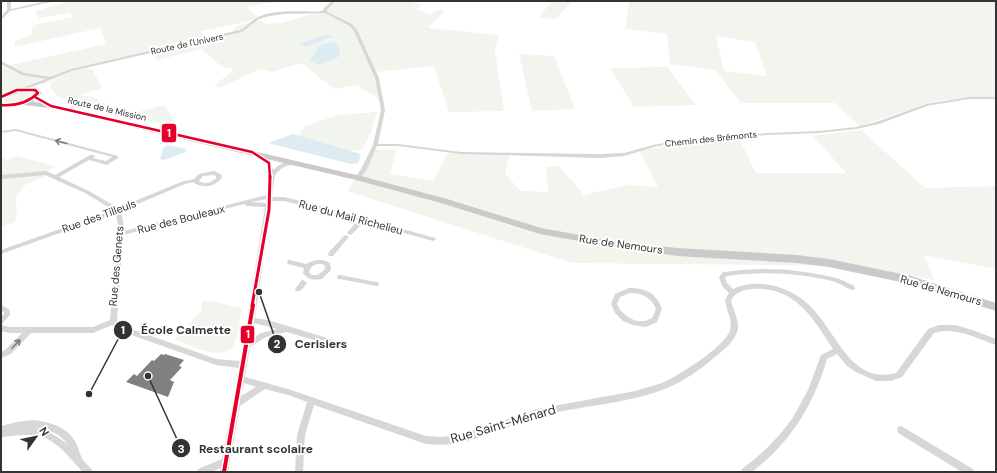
<svg xmlns="http://www.w3.org/2000/svg" width="997" height="473" font-family="'DM Sans',sans-serif">
<style>
.green{fill:#f1f5ed;fill-rule:evenodd}
.water{fill:#ddebf3}
.building{fill:#818181}
.lines{fill:none;stroke-linecap:round;stroke-linejoin:round}
.street-tunnel{stroke:#d6d6d6;stroke-width:6;stroke-dasharray:6 3;stroke-linecap:butt}
.street{fill:#d7d7d7;fill-rule:evenodd}
.primary{fill:#cacaca;fill-rule:evenodd}
.bus-1-far2-casing{stroke:#fff;stroke-width:5}
.bus-1-far1-casing{stroke:#fff;stroke-width:6}
.bus-1-casing{stroke:#fff;stroke-width:7}
.bus-1-far2{stroke:#e4002b;stroke-width:2.5}
.bus-1-far1{stroke:#e4002b;stroke-width:3}
.bus-1{stroke:#e4002b;stroke-width:4}
.oneway{stroke:#7d7d7d}
.labels{text-anchor:middle;dominant-baseline:central;stroke-width:4;stroke-linejoin:round;paint-order:stroke}
.far-street-label{font-size:9px;fill:#333;stroke:#fff}
.street-label{font-size:11px;fill:#333;stroke:#fff}
.near-street-label{font-size:13px;fill:#333;stroke:#fff}
.leader{fill:none;stroke:#333;stroke-width:1.5}
.callout-dot{fill:#333;stroke:#fff;stroke-width:1.5}
.mark-label{font-size:12px;text-anchor:middle;font-weight:bold;fill:#fff}
.callout-label{font-size:12px;text-anchor:middle;font-weight:bold;fill:#333;stroke:#fff;stroke-width:4;stroke-linejoin:round;paint-order:stroke}
.line-badge{stroke:#fff;stroke-width:1.5}
.badge-label{font-size:11px;text-anchor:middle;font-weight:bold;fill:#fff}
</style>
<rect width="100%" height="100%" fill="#fff"/>
<g class="green">
<path d="M71,1h235l-40,2 -19,4 10,9 -7,5 -49,10 7,9 22,-5 6,-9 25,-6 4,4 16,-1 41,-12 9,-10h74l17,4 -5,4 13,6 7,-5 8,1 -17,17 71,7 -4,16 9,60 -55,1 -15,-46 -59,6 5,27 -24,-14 -22,4 -33,-26 -29,9 -12,-3 -41,19 -4,-3 19,-15 -3,-2 -9,-1 -20,-18 -45,11 -4,-8 -78,17 -28,14 -40,8h-6v-28l5,3 100,-22 -6,-16 -86,19 1,-6 16,-6 2,-10 40,-8 -4,-4 -30,5 -4,-7zM327,34l6,3 -28,10 -6,-3z"/>
<polygon points="552,1 565,3 567,1 572,1 555,19 539,17"/>
<path d="M622,1h374v96l-34,1 -31,4 -71,24 -25,-23h-94l-26,-33 -45,-6 -3,-30 -42,-5 4,-27zM716,36l39,6 12,34 -43,-5z"/>
<polygon points="519,54 554,56 575,109 532,111"/>
<polygon points="667,67 696,105 634,107 610,68"/>
<path d="M85,68l7,1 10,19 -23,7 14,2 35,18 36,-10 11,17v5l-105,-25c-10,-3 -14,-7 -20,-15l2,-6 23,-11z"/>
<path d="M16,92h15l1,3c-7,6 -19,10 -28,6v-3z"/>
<polygon points="377,112 371,132 362,150 338,151 296,140 305,126 338,115"/>
<polygon points="861,130 925,188 996,186 996,269 924,255 934,280 851,266 572,263 347,191 375,150 397,149 390,174 433,181 448,153 509,156 505,174 521,191 548,192 546,167 559,166 584,195 628,185 658,187 639,150 739,138 756,173 846,173 813,136"/>
<polygon points="17,156 54,166 43,177 25,185 15,198 17,210 15,222 1,227 1,157 8,160"/>
<path d="M202,301h8l32,7c-2,11 -3,23 -7,34 -8,23 -45,3 -60,-3l26,-28z"/>
</g>
<g class="water">
<polygon points="327,34 333,37 305,47 299,44"/>
<path d="M336,42l3,6 1,8 -22,9 -8,-5c9,-13 8,-17 26,-18z"/>
<polygon points="293,134 361,154 358,163 351,164 268,143"/>
<polygon points="168,145 186,149 186,152 164,160 160,159 163,148"/>
</g>
<polygon class="building" points="161,354 164,355 165,354 184,360 179,366 182,367 170,380 174,382 168,397 126,382 134,374 137,376 152,360 154,361"/>
<g class="lines">
<polyline class="street-tunnel" points="301,286 305,281"/>
<g class="street">
<polygon points="7,1 11,1 11,9 48,1 55,1 10,11 1,20 1,17 7,10"/>
<path d="M332,1h4l-9,8v3l25,12 5,6 22,48 6,32 -7,34h20l63,8 139,2 24,-1 29,-8 26,-5 88,-7 52,-2 37,-4 20,-5 50,-18 43,-7h27v2h-27l-42,7 -48,18 -23,5 -37,4 -52,2 -88,7 -25,5 -30,9 -24,2 -139,-4 -63,-8h-21l-10,23 -7,10 -2,1 -3,-2 6,-9 12,-24 8,-35 -6,-32 -21,-47 -4,-5 -25,-13 -40,1 -16,2 -10,3 -17,13 -170,39 -48,19 -2,-1 1,-1 23,-9 -24,-4 -21,-11v-3l23,12 26,4 21,-8 169,-39c7,-3 11,-10 18,-13 20,-9 44,-4 65,-6l1,-3z"/>
<path d="M16,129l102,27v2l-11,7 -18,-5 -30,17 30,14 29,17 63,-26 13,-3 5,-5 15,-3 8,4 -1,4c-7,8 -19,10 -28,3l-8,2 -64,27 3,15v5l143,-36 2,-20 -2,-11 -12,-8 -1,-1 3,-2 14,9 2,8c7,-6 15,-11 24,-7l-1,1c-11,2 -14,3 -21,11l-3,22h12l25,6 126,35 1,1 -1,1 -2,1 -69,-19 -12,12 -2,1 -3,-2 11,-13 -74,-19h-12l-17,117 13,2 69,21 3,1 1,2 -1,2 -3,1 -50,-15 -21,5 -16,10 -5,30 43,12 138,47 14,1 14,-1 28,-8 55,-19 98,-18c9,-3 18,-5 27,-8 16,-7 64,-37 68,-53 3,-10 -4,-20 -5,-30l4,-7 -7,-7 -3,-9 4,-5h2c37,-6 75,-3 111,6l6,2 12,6 1,2 -1,2h-2c-6,-2 -11,-6 -17,-8 -30,-9 -77,-11 -108,-6l-2,2 2,5 6,6c12,-6 25,-6 37,-4 16,3 31,11 42,23 25,25 39,77 84,65l32,-44 11,-4h17l19,6 21,8v6c-20,-7 -41,-19 -62,-12l-32,44 -11,4h-15l-20,-9 -9,-6 -10,-12 -10,5c-14,47 -36,83 -75,113h-11l1,-3 14,-11 13,-12 12,-13 11,-14 16,-29 13,-35 12,-6c-20,-31 -38,-63 -81,-60 -9,1 -16,3 -21,11 2,10 8,19 7,29 -3,12 -14,21 -23,28 -14,12 -31,24 -48,31 -42,17 -87,17 -130,29 -28,7 -55,23 -84,27 -9,1 -18,1 -27,0l-112,-39 -9,30 -2,37h-8l2,-37 10,-33 -19,-7 -23,-6 -25,17 -12,66h-8v-4l-9,4h-14l1,-3 24,-10 17,-91 -23,-3 -96,-34 -8,-6 -19,8h-62l-20,21 -10,4v-6l4,-2 17,-17h-12l-9,-2v-6l9,2h83l17,-7 8,-94 -2,-13 -115,41v-4l112,-40 -28,-17 -40,-18 -44,4v-4l45,-4 9,4 35,-20h4l1,1 -2,2 13,3 6,-4 -96,-26 -15,2v-2zM213,175l3,1v2c-5,5 -11,7 -17,3l4,-5zM266,199v4l-15,-1 16,-3zM244,204l3,2 18,1 -18,113 -7,41 -24,-2 -90,-32 -9,-6 6,-86zM254,323l23,6 -16,4 -10,6zM244,383l12,4 -15,9z"/>
<polygon points="346,235 349,237 348,238 333,256 329,256 328,254 329,252 344,236"/>
<path d="M288,260h2l16,4 4,-2 7,-2h6l7,3 1,7 -9,9c-8,1 -14,1 -19,-6l1,-5 -16,-4 -1,-2zM322,264l3,2v3l-7,6h-6l-3,-3 1,-3c3,-4 6,-5 12,-5z"/>
<polygon points="338,275 340,275 376,282 378,282 379,284 378,286 376,286 340,279 338,279 337,277"/>
<path d="M299,284h4l1,2c-2,4 -4,6 -8,5l-1,-2z"/>
<path d="M629,288c17,0 27,5 33,21l-5,13 -11,5 -13,-2 -10,-4 -8,-8 -4,-9 4,-10zM630,293c12,0 21,4 26,16l-4,9 -7,3h-9l-8,-4 -8,-7 -3,-6 3,-7z"/>
<polygon points="1,305 9,309 10,315 3,323 1,324 1,317 4,314 4,312 1,311"/>
<path d="M34,420c16,2 34,7 42,23 3,5 4,13 7,17 4,5 8,7 10,12h-10c-12,-12 -24,-30 -41,-35 -13,-4 -28,-1 -41,0v-11l16,-4zM36,428c13,1 25,6 32,17 -9,-8 -19,-14 -32,-17z"/>
<polygon points="901,426 973,469 974,472 962,472 898,433 897,430 898,427"/>
</g>
<path class="primary" d="M26,87l11,2 5,4 -9,9 18,2 310,72 86,23 94,29 66,12 70,8 120,7 32,4 82,17 85,27v8l-86,-27 -81,-17 -32,-4 -120,-7 -70,-10 -67,-12 -99,-31 -85,-23 -305,-72 -27,-3 -23,2v-4c12,0 25,0 33,-10l-1,-1 -15,1 -17,6 1,-6z"/>
<g class="bus-1-far2-casing">
<g id="bus-1-far2">
<path d="M1,97l16,-7h18l3,3c-10,10 -23,13 -37,12"/>
<polyline points="35,97 51,106 252,152 269,163 270,177"/>
</g>
</g>
<g class="bus-1-far1-casing">
<polyline id="bus-1-far1" points="252,306 269,210 270,176"/>
</g>
<g class="bus-1-casing">
<polyline id="bus-1" points="224,472 253,305"/>
</g>
<use href="#bus-1-far2" class="bus-1-far2"/>
<use href="#bus-1-far1" class="bus-1-far1"/>
<use href="#bus-1" class="bus-1"/>
</g>
<defs><path id="oneway-shaft" d="M-6 0H5M1.5-3L5.5 0L1.5 3" fill="none" stroke-width="1.6" stroke-linecap="round" stroke-linejoin="round"/></defs>
<g class="oneway">
<use href="#oneway-shaft" transform="translate(61 142) rotate(-165)"/>
<use href="#oneway-shaft" transform="translate(16 344) rotate(-46)"/>
</g>
<g class="labels">
<g class="far-street-label">
<text transform="translate(187 44) rotate(-12)">Route de l'Univers</text>
<text transform="translate(107 109) rotate(13)">Route de la Mission</text>
<text transform="translate(711 139) rotate(-6)">Chemin des Brémonts</text>
</g>
<g class="street-label">
<text transform="translate(99 216) rotate(-20)">Rue des Tilleuls</text>
<text transform="translate(351 217) rotate(15)">Rue du Mail Richelieu</text>
<text transform="translate(181 219) rotate(-14)">Rue des Bouleaux</text>
<text transform="translate(621 244) rotate(8)">Rue de Nemours</text>
<text transform="translate(116 266) rotate(-85)">Rue des Genets</text>
<text transform="translate(941 290) rotate(16)">Rue de Nemours</text>
</g>
<g class="near-street-label">
<text transform="translate(503 424) rotate(-16)">Rue Saint-Ménard</text>
</g>
</g>
<path class="leader" d="M89 394L123 330M259 292L277 344M148 376L181 448"/>
<g class="callout-dot">
<circle cx="89" cy="394" r="4"/>
<circle cx="259" cy="292" r="4"/>
<circle cx="148" cy="376" r="4"/>
<circle cx="123" cy="330" r="10"/>
<circle cx="277" cy="344" r="10"/>
<circle cx="181" cy="448" r="10"/>
</g>
<g class="mark-label">
<text x="123" y="334">1</text>
<text x="277" y="348">2</text>
<text x="181" y="453">3</text>
</g>
<g class="callout-label">
<text x="186" y="334">École Calmette</text>
<text x="321" y="348">Cerisiers</text>
<text x="256" y="453">Restaurant scolaire</text>
</g>
<g class="line-badge">
<rect x="161" y="123" width="16" height="20" rx="4" fill="#e4002b"/>
<rect x="240" y="325" width="15" height="19" rx="4" fill="#e4002b"/>
</g>
<g class="badge-label">
<text x="169" y="137">1</text>
<text x="248" y="338">1</text>
</g>
<rect width="997" height="473" fill="none" stroke="#333333" stroke-width="4"/>
<g transform="translate(36 437) rotate(57)" stroke="#ffffff" stroke-width="3" paint-order="stroke">
<path d="M0-3L7 15L0 10L-7 15Z" fill="#333333"/>
<text y="-6" font-size="11" font-weight="bold" text-anchor="middle" fill="#333333">N</text>
</g>
</svg>
